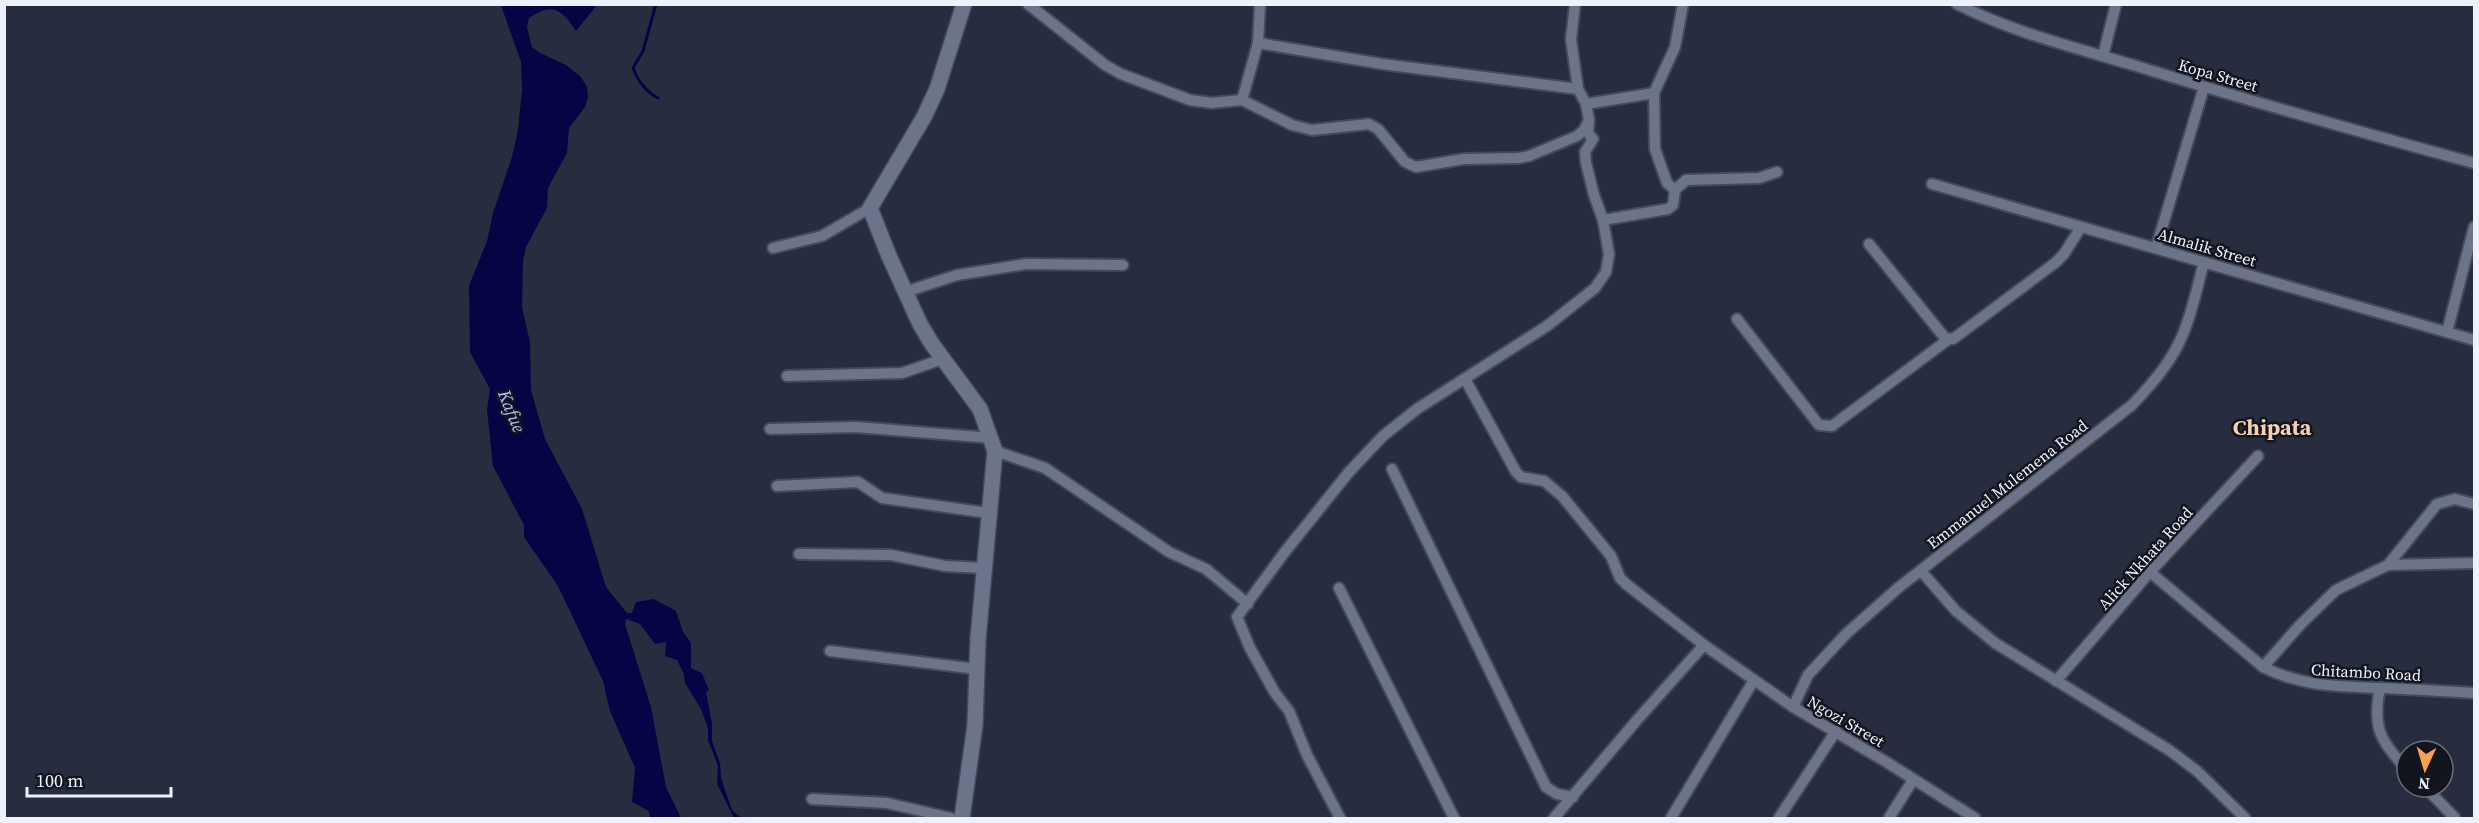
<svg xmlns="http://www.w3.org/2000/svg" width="2479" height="823" font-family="'Source Serif 4',serif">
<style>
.water{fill:#060445}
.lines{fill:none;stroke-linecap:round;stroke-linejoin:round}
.stream{stroke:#060445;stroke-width:3}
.street-casing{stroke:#454a59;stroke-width:14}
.secondary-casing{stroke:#454a59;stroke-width:18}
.street{stroke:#6c7489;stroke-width:10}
.secondary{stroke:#6c7489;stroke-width:15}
.labels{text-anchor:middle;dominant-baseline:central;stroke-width:5;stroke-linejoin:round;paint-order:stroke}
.street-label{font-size:16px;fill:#eef2fe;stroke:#13151e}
.water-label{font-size:18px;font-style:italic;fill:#adc1fc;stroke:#13151e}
.district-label{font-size:22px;font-weight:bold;fill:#f7d0b2;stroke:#13151e}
</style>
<rect width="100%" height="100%" fill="#272d3f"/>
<path class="water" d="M501,5h96l-21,26c-15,-22 -23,-29 -47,-13l-2,9 5,20 8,6 26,12 15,12 6,10 1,10 -3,10 -16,21 -2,25 -19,35 -1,20 -21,39 -3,14 -1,46 8,35 1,48 14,49 37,70 24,78 21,26h5l4,-11 18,-3 22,12 7,21 8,11v25l11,5 7,17 -3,2 6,31v18l8,22 1,15 11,32 9,8h-7l-17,-34 1,-18 -10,-26v-12l-7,-19 -16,-26 -1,-9 -7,-14 -12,-4 1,-14 -11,2 -15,-20 -14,-5 -1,5 26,83 15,80 15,31h-31l-1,-7 -17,-9 3,-34 -25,-57 -7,-30 -45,-95 -34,-49v-12l-31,-59 -6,-56 3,-21 -20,-37 -1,-66 18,-45 6,-28 19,-56 6,-27 4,-40 -1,-28z"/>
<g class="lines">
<path class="stream" d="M656,4l-13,47 -10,17c5,13 12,23 25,30"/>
<g class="street-casing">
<g id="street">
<polyline points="1028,4 1105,65 1121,74 1190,100 1212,103 1242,100 1292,125 1312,130 1369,124 1378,129 1405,162 1416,167 1464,159 1519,158 1529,156 1577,136 1584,130 1589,120 1586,104 1578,89 1571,39 1575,4"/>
<polyline points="1683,4 1675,47 1654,93 1655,149 1667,183 1675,190 1686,180 1759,178 1777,172"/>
<path d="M1957,4c55,28 116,43 176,61 113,35 227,67 341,98"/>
<polyline points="1258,43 1382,64 1578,89"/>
<polyline points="2103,56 2116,4"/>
<polyline points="1242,100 1258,43 1260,4"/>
<polyline points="1586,104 1654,93"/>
<polyline points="1932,184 2474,340"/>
<polyline points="1603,220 1668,209 1673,205 1675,190"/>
<polyline points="1869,244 1945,338 1953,339 2055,263 2064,254 2081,227"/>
<polyline points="773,248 822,236 870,208"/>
<polyline points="2156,248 2204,87"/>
<polyline points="905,292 957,275 1026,264 1123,265"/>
<polyline points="1737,319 1819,425 1832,426 1949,339"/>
<polyline points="2447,332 2474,227"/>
<polyline points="787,376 902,373 943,359"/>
<polyline points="1465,379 1516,472 1521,477 1544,481 1562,496 1611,556 1620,578 1626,584 1704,645 1793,707 1888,763 1975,818"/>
<polyline points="770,429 856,427 992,438"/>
<polyline points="995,451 1045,468 1169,552 1206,569 1248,604"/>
<polyline points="1392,469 1546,787 1557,794 1573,797"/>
<polyline points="777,486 858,482 882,498 988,513"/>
<polyline points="799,554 891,555 945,566 983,568"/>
<polyline points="2388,565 2437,504 2455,499 2474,504"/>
<polyline points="1921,571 1956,611 1995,643 2169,750 2197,771 2245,818"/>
<path d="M2150,572l113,95c40,20 74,19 118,21 31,1 62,3 93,5"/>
<polyline points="1339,588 1454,818"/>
<polyline points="830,651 977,669"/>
<polyline points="2263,667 2300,625 2336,590 2388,565 2474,563"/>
<polyline points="2056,681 2150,572 2258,456"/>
<path d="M2380,688c-8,38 0,54 27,81"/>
<path d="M1793,707l15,-32 38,-41 52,-46 234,-183c22,-23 42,-46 53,-76 8,-21 13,-45 19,-67"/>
<polyline points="2425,787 2455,818"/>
<polyline points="812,799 887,803 951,818"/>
<polyline points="1340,818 1307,755 1289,711 1275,693 1250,648 1237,617 1284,553 1349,472 1383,436 1417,409 1547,326 1595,288 1606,272 1609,254 1603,220 1594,195 1586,163 1585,152 1593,139 1588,133 1589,120"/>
<polyline points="1554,818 1637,720 1704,645"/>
<polyline points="1671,818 1754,680"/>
<polyline points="1779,818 1836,731"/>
<polyline points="1889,818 1913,780"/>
</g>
</g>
<g class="secondary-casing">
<polyline id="secondary" points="962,818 975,725 978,639 995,451 980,409 932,344 920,324 889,256 870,208 924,117 937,89 964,4"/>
</g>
<use href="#street" class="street"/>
<use href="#secondary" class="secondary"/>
</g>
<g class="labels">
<g class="street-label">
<text transform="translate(2218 75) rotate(16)">Kopa Street</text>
<text transform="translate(2207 247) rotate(16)">Almalik Street</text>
<text transform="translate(2007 484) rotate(-38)">Emmanuel Mulemena Road</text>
<text transform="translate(2145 558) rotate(-48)">Alick Nkhata Road</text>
<text transform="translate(2366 672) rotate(3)">Chitambo Road</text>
<text transform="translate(1846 721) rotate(30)">Ngozi Street</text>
</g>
<g class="water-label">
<text transform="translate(512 411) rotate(68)">Kafue</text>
</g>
<g class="district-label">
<text x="2272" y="427">Chipata</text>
</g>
</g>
<rect width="2479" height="823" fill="none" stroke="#eef2fe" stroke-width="12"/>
<g transform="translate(2425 769) rotate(184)"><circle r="28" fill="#13151e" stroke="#6b6d78" stroke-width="1.5"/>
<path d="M0-4.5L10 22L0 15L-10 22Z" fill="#fa9f4e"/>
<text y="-9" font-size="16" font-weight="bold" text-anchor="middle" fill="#eef2fe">N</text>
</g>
<path d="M27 787v9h144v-9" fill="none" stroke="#eef2fe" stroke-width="3"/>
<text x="36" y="787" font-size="18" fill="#eef2fe" stroke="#13151e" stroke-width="4.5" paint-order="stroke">100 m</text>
</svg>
